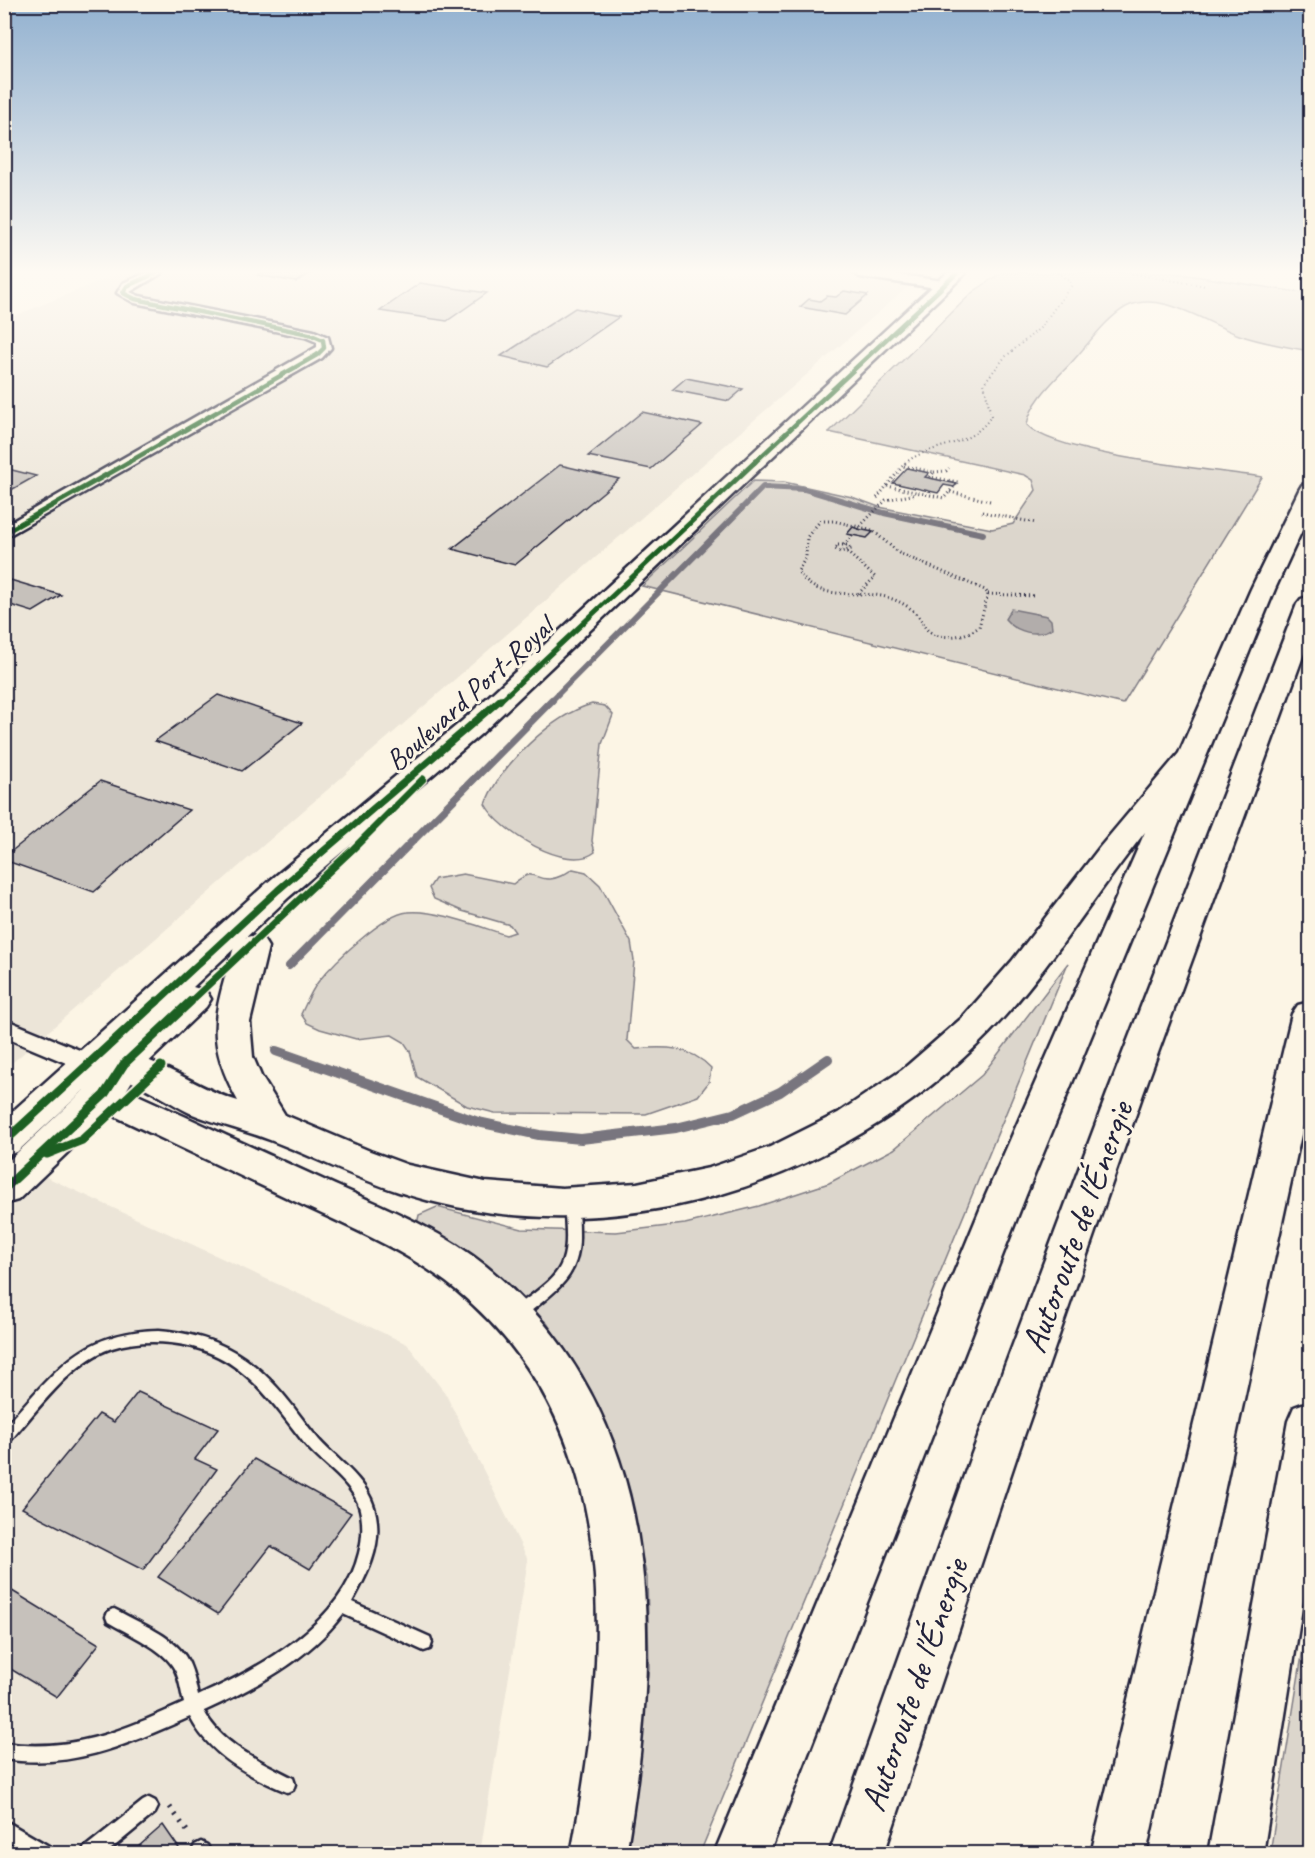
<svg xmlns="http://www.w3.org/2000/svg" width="1315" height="1858" font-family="Caveat,sans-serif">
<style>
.built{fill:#ece5d8}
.green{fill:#dcd6cc;stroke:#7f7c84;stroke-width:1.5}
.water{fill:#b2adab;stroke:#78757e;stroke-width:1.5}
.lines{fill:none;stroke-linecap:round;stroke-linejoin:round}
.stream-far2{stroke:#78757e;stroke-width:6}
.stream-far1{stroke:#78757e;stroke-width:8}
.stream{stroke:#78757e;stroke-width:10}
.building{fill:#c6c1bb;stroke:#22223b;stroke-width:1.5}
.service-casing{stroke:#22223b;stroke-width:5}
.minor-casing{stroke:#22223b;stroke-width:5}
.primary-casing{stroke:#22223b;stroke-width:5}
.motorway-casing{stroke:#22223b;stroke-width:5}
.path-far2{stroke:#22223b;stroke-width:2;stroke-dasharray:1 3;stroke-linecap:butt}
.path-far1{stroke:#22223b;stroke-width:3;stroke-dasharray:1 3;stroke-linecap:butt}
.path{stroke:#22223b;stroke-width:5;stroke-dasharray:2 7;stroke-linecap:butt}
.service{fill:#fcf5e5;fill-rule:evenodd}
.minor{fill:#fcf5e5;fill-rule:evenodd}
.primary{fill:#fcf5e5;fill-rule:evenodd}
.motorway{fill:#fcf5e5;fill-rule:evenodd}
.cycleway-far3-casing{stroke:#fcf5e5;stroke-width:7}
.cycleway-far2-casing{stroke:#fcf5e5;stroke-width:8}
.cycleway-far1-casing{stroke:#fcf5e5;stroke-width:10}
.cycleway-casing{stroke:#fcf5e5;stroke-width:13}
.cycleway-far3{stroke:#1b5e20;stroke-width:4.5}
.cycleway-far2{stroke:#1b5e20;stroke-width:5}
.cycleway-far1{stroke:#1b5e20;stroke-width:7}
.cycleway{stroke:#1b5e20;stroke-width:9}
.labels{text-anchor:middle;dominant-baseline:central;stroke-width:6;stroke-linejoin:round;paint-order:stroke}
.street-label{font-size:30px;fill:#22223b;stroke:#fcf5e5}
.near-street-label{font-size:36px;fill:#22223b;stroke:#fcf5e5}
</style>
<rect width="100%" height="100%" fill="#fcf5e5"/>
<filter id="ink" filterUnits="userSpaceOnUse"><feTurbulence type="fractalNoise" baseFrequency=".0167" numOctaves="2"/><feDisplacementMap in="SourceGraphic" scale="12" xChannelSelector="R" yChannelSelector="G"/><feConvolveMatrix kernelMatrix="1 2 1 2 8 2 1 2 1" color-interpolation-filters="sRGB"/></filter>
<g filter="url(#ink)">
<g class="built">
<polygon points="119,273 924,273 5,1069 5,320"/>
<polygon points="5,1158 407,1344 445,1393 528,1560 480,1853 5,1854"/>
</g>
<g class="green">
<path d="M1001,273h174l135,21v57c-23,-4 -48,-8 -71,-16 -31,-11 -78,-46 -113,-28 -21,12 -38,38 -55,56 -15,16 -41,39 -44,62 28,30 188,45 235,52l-139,227 -481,-118 111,-105 31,1 68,15 27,10 113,22 21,-5 23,-34 -3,-10 -8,-5 -196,-43 144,-140z"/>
<path d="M592,704l13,2 8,9 -11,29 -10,97 3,11c-27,22 -96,-21 -110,-48 15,-38 67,-89 107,-100z"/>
<path d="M573,869l13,3 14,13 31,57 3,19 -7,79 9,9c29,-3 54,-3 75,19l-2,14 -11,14 -52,18 -151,-1 -28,-7 -50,-29 -7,-26 -6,-9 -12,-7 -36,4 -36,-10 -13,-6 -6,-9c5,-10 10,-23 17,-32 16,-20 65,-68 90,-70 27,-3 72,15 98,23l9,-3 -5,-7 -48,-14 -28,-12 -5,-11 6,-9 28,-5 50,10c22,-18 18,-4 37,-5 9,-1 15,-5 23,-10z"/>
<polygon points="1068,963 700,1853 626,1853 649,1668 647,1577 621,1473 588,1387 547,1323 478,1264 417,1224 419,1215 437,1207 522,1229 616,1232 685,1224 759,1206 829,1183 894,1149 982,1075"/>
<polygon points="1310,1606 1310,1853 1270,1853"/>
</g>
<path class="water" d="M1011,609l36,7 4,4 1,8c-15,10 -36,4 -47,-9z"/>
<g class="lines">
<polyline class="stream-far2" points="550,702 763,487 804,489 884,513 983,534"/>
<polyline class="stream-far1" points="289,966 552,700"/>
<polyline class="stream" points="276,1051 478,1122 539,1135 581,1139 676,1128 733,1114 780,1092 828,1059"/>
</g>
<g class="building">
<polygon points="261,273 311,273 296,282 257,275"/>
<polygon points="420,283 487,293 447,321 380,311"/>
<polygon points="844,291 868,295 845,315 800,307 809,299 820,301 827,296 836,297"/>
<polygon points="575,308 619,317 547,367 501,356"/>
<polygon points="686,378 743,389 729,401 672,390"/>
<polygon points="642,412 702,425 651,469 588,456"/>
<polygon points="560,465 619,479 515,565 452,549"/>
<polygon points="4,468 36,476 4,494"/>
<polygon points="907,468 929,473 925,477 957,484 954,487 944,485 938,493 893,483"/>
<polygon points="853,527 858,529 873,532 867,538 847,534"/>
<polygon points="7,579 61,595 33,612 4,603 4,580"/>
<polygon points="218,695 302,723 242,771 155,741"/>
<polygon points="100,781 189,810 94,892 4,860 4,857"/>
<polygon points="138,1392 218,1429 195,1459 217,1469 143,1570 22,1508 99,1414 114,1422"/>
<polygon points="254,1459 351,1513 310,1569 271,1546 218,1614 158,1577"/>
<polygon points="4,1586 99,1644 57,1697 4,1665"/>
<polygon points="163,1825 183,1854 130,1854"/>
</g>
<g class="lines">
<g class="service-casing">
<g id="service">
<path d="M570,1200l4,1c5,10 5,23 5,33 1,37 -15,51 -43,73 -7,5 -14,14 -24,11l-2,-4 2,-4c50,-38 59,-39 52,-105l2,-4z"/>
<path d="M159,1330c53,5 88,22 123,63 13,15 24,32 37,47 22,24 51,41 57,75 6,32 -9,60 -24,87l78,35 2,6 -2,6 -6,2 -81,-37c-35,46 -87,73 -139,97 17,34 57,50 89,67l2,6 -2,6 -6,2c-37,-15 -79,-38 -97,-75 -62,27 -117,53 -186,42v-16c68,10 120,-13 180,-40 -3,-11 -4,-23 -9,-33 -10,-21 -47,-36 -67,-48l-2,-5 2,-5 6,-3 6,3c21,12 51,23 65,44 8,12 10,27 13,40 62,-28 144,-72 161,-143 4,-16 5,-34 -1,-50 -10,-24 -38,-40 -54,-60 -38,-49 -67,-93 -133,-100 -20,-2 -40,-1 -59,5 -40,13 -75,63 -103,94l-5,1v-16c51,-54 74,-95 155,-97z"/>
<polygon points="149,1798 155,1801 158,1807 155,1813 105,1854 81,1854 84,1848 143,1801"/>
<polygon points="4,1820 52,1848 55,1854 29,1854 4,1838"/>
<polygon points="201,1842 207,1845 212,1854 193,1854 192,1851 195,1845"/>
</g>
</g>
<g class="minor-casing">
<g id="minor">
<polygon points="146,273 162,273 130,292 139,296 314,331 328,337 331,348 322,358 4,538 4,526 317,347 317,342 305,337 135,303 117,293 123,283"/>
<polygon points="854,273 886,273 944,281 950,285 944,289 860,277"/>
<polygon points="4,1019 99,1058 102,1064 99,1070 90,1073 4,1037"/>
</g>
</g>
<g class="primary-casing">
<polygon id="primary" points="947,273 966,273 482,733 289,897 193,987 206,991 211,999 206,1007 137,1073 117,1105 18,1200 4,1204 4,1165 95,1080 17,1152 4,1156 4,1119 267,883 462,721"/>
</g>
<g class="motorway-casing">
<g id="motorway">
<path d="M1310,483v30l-35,76 -249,606 -257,659h-55l272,-659 159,-363c-53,66 -97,140 -156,201 -150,155 -382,226 -590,159 -44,-14 -85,-35 -129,-52 -26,-10 -54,-16 -80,-27 -21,-10 -54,-34 -76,-36l4,9c69,31 137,63 206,94 55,25 115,48 162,86 182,150 176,375 140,588h-55c38,-198 58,-423 -116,-565 -47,-38 -106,-62 -161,-88 -68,-32 -135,-64 -203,-96l-19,-41 5,-9c60,-18 107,30 161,46 -35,-63 -23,-89 -4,-154l5,-8 12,-3 12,3 5,8 -18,75 3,35 8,19 24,39 85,36 38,14 77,17 77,6 75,-5 72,-15 61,-21 68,-34 64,-43 60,-52 50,-57 88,-114 79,-94 72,-164 48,-99 3,-5z"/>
<polygon points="1310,596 1310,637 1143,1094 1017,1456 884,1854 829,1854 971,1456 1107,1094 1297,604 1301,599"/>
<polygon points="1310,1002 1310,1093 1146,1854 1091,1854 1292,1014 1298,1005"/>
<polygon points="1310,1401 1310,1557 1263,1854 1208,1854 1288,1421 1294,1407"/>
</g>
</g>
<g class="path-far2">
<polyline points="1128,273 1206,286"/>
<path d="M905,463c27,-21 66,-14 86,-47l-7,-33 21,-26 35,-29 31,-42 -1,-6 -13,-7"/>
</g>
<g class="path-far1">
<polyline points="934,472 946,471 949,468"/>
<polyline points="887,486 944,498 958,482 930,477 934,472 904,466"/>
<polyline points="950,492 990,501"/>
<polyline points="877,498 906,462"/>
<polyline points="982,512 1036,523"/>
<path d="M820,521h14l38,9 27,23 86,37 3,4 -9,33c-11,8 -26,11 -39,9 -15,-3 -15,-11 -23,-21 -7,-9 -20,-15 -31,-18 -31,-8 -70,6 -88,-26l8,-14 1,-20z"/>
<polyline points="860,526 886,500 916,494"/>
<polygon points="838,545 847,545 852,549 840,552 835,549"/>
<polyline points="844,545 853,535"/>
<polyline points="847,552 875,577 858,594"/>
<polyline points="988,594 1035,596"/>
</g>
<polyline class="path" points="170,1807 190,1835"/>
<use href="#service" class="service"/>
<use href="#minor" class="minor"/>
<use href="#primary" class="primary"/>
<use href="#motorway" class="motorway"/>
<g class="cycleway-far3-casing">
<g id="cycleway-far3">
<polyline points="127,463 317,355 324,348 323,340 309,334 135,299 123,293 127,286 156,273"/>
<polyline points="754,463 957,273"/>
</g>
</g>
<g class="cycleway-far2-casing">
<g id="cycleway-far2">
<polyline points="4,533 129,462"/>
<polyline points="499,702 755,462"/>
</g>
</g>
<g class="cycleway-far1-casing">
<g id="cycleway-far1">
<polyline points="156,1003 278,890 500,700"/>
<polyline points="189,1003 353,849 423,779"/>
</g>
</g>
<g class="cycleway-casing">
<g id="cycleway">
<polyline points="4,1142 157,1001"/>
<polyline points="47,1154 82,1140 161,1066"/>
<polyline points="4,1189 104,1095 124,1064 191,1001"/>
</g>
</g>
<use href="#cycleway-far3" class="cycleway-far3"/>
<use href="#cycleway-far2" class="cycleway-far2"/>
<use href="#cycleway-far1" class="cycleway-far1"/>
<use href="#cycleway" class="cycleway"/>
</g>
</g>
<linearGradient id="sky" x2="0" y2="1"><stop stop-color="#92b1d0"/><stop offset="0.51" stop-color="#fefaf3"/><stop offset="1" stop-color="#fefaf3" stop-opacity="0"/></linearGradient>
<rect width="1315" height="533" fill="url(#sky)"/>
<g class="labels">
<g class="street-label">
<text transform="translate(469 694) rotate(-42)">Boulevard Port-Royal</text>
</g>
<g class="near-street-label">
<text transform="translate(1077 1227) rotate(-70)">Autoroute de l'Énergie</text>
<text transform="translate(914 1685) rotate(-71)">Autoroute de l'Énergie</text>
</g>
</g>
<rect width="1315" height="1858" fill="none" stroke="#fcf5e5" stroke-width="24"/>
<rect x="12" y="12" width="1291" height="1834" fill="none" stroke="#22223b" stroke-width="2" filter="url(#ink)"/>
</svg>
